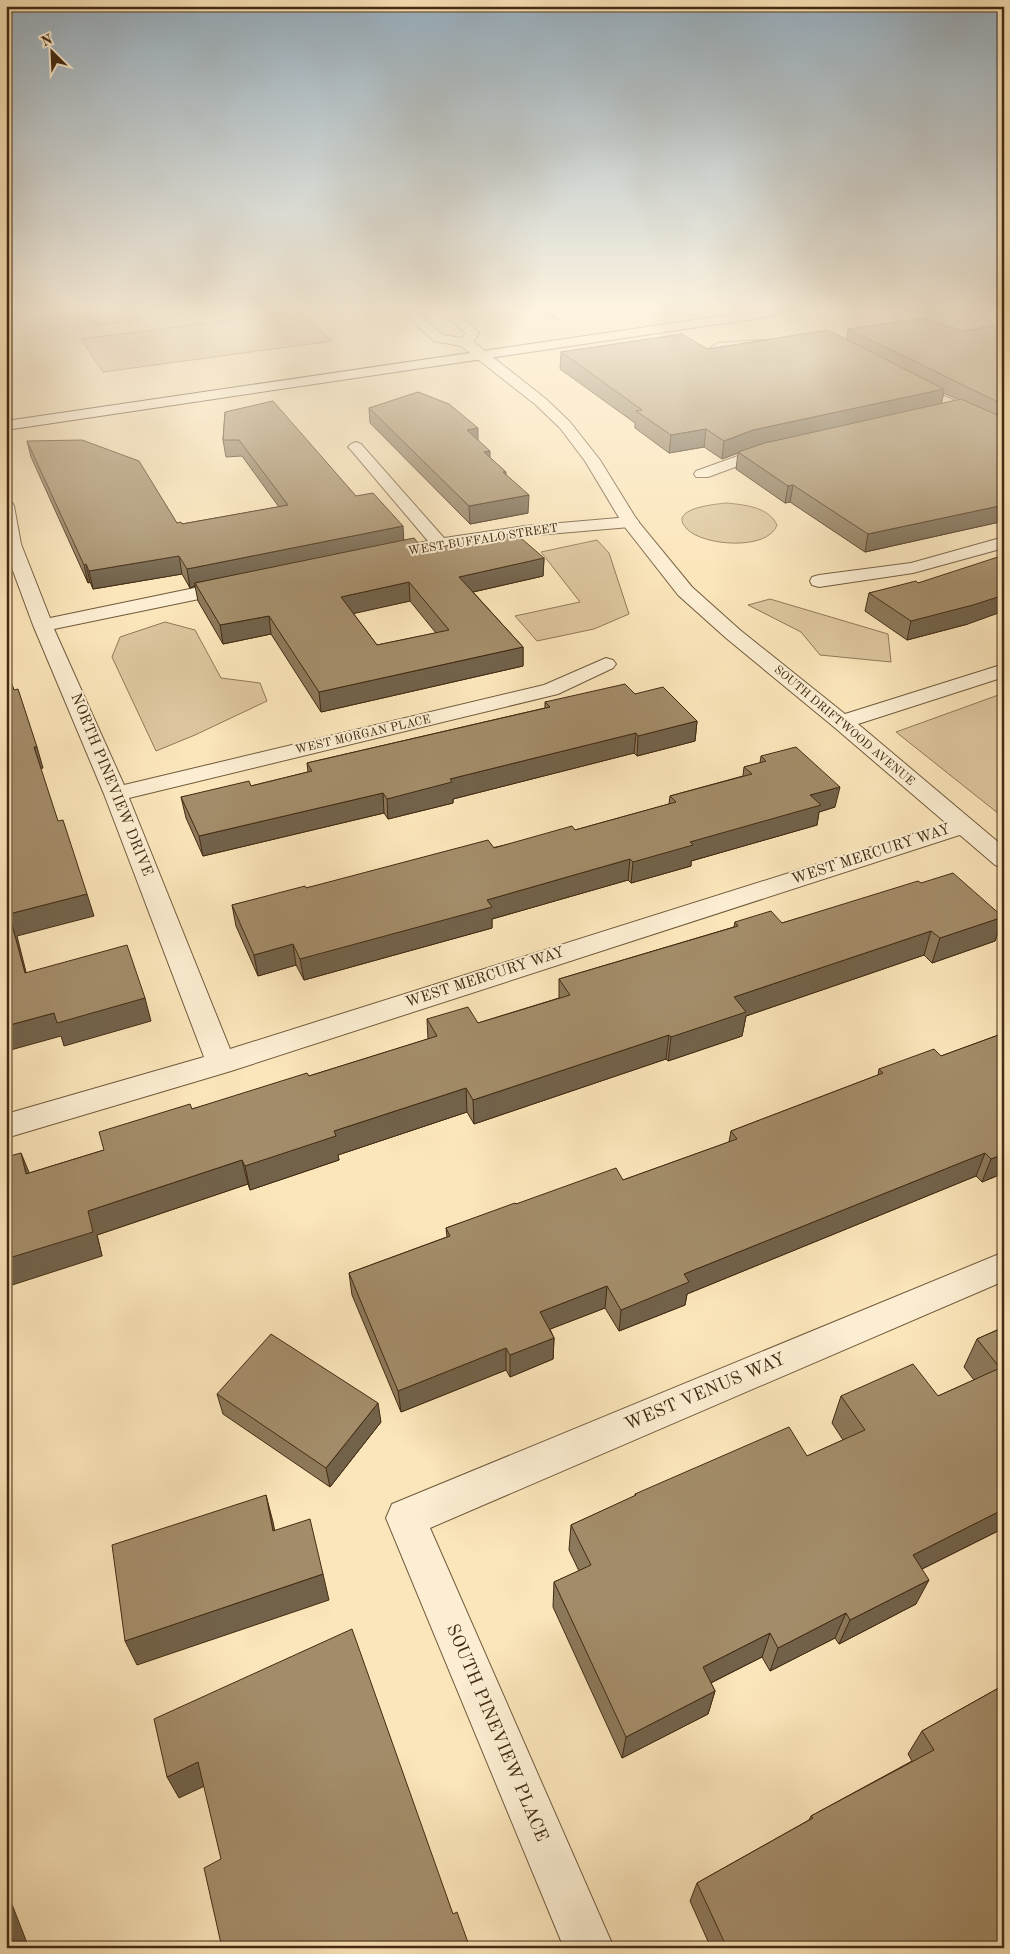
<svg xmlns="http://www.w3.org/2000/svg" width="1010" height="1954" font-family="'Old Standard TT',serif">
<style>
.green{fill:#dcc59d;stroke:#907858}
.lines{fill:none;stroke-linecap:round;stroke-linejoin:round}
.stream{fill:#8c7555;fill-rule:evenodd}
.minor-casing{stroke:#715a3c;stroke-width:2}
.tertiary-casing{stroke:#715a3c;stroke-width:2}
.secondary-casing{stroke:#432b12;stroke-width:2}
.minor{fill:#fceed2;fill-rule:evenodd}
.tertiary{fill:#fceed2;fill-rule:evenodd}
.secondary{fill:#fceed2;fill-rule:evenodd}
.wall{fill:#8c785a;stroke:#432b12;fill-rule:evenodd}
.shaded-wall{fill:#72624a;stroke:#432b12}
.building{fill:#a38c69;stroke:#432b12;fill-rule:evenodd}
.labels{text-anchor:middle;dominant-baseline:central;stroke-width:4;stroke-linejoin:round;paint-order:stroke}
.far-street-label{font-size:12px;fill:#432b12;stroke:#fceed2}
.street-label{font-size:15px;fill:#432b12;stroke:#fceed2}
.near-street-label{font-size:18px;fill:#432b12;stroke:#fceed2}
</style>
<rect width="100%" height="100%" fill="#fbe5ba"/>
<filter id="stains"><feTurbulence type="fractalNoise" baseFrequency=".004" numOctaves="4"/><feColorMatrix values="0 0 0 0 .2 0 0 0 0 .09 0 0 0 0 .02 0 0 0 .5 -.17"/></filter>
<radialGradient id="worn" r=".72"><stop offset=".6" stop-color="#630" stop-opacity="0"/><stop offset="1" stop-color="#630" stop-opacity=".3"/></radialGradient>
<g class="green">
<polygon points="82,311 132,311 139,320 92,326"/>
<polygon points="299,311 332,341 103,372 81,339"/>
<polygon points="928,311 1004,311 1004,329 960,337 912,320"/>
<path d="M727,503c18,2 42,4 50,22 -9,26 -74,21 -90,4 -21,-21 30,-25 40,-26z"/>
<polygon points="597,540 609,553 629,614 594,629 537,641 515,616 580,602 541,552"/>
<polygon points="770,599 888,634 891,662 820,655 801,632 748,605"/>
<polygon points="165,622 195,630 221,678 260,683 267,701 195,735 156,751 112,657 120,637"/>
<polygon points="1004,693 1004,818 896,732"/>
</g>
<g class="lines">
<polygon class="stream" points="544,311 548,311 560,319 555,320 544,313"/>
<g class="minor-casing">
<g id="minor">
<polygon points="402,311 415,311 443,335 462,338 466,333 440,311 453,311 479,332 471,346 466,347 434,341"/>
<polygon points="762,340 769,344 767,347 718,351 711,347 718,343"/>
<polygon points="908,378 1004,425 1004,435 903,385 901,382"/>
<polygon points="356,442 361,444 444,538 525,526 630,517 636,518 639,522 636,526 630,527 525,536 440,549 385,560 379,559 376,555 379,551 428,541 351,450 348,447 351,444"/>
<polygon points="771,444 776,446 779,449 776,452 708,477 696,477 694,474 696,471"/>
<polygon points="6,501 12,502 14,506 21,544 50,618 233,580 240,582 242,586 240,590 233,592 54,629 124,785 544,685 606,658 613,660 616,664 613,668 558,694 129,798 230,1049 954,821 963,819 972,821 975,826 972,831 231,1071 6,1138 6,1114 204,1057 104,794 33,625 6,552"/>
<polygon points="1004,537 1004,548 913,573 819,587 812,585 810,581 812,577 819,575 911,563"/>
<polygon points="1004,1252 1004,1281 430,1528 614,1948 564,1948 386,1518 392,1504"/>
</g>
</g>
<g class="tertiary-casing">
<polygon id="tertiary" points="466,339 471,340 546,399 570,422 600,460 637,520 692,587 740,630 845,714 1004,664 1004,677 858,724 1004,847 1004,868 995,865 834,727 726,638 678,595 624,526 585,461 560,428 536,405 461,346 459,343"/>
</g>
<g class="secondary-casing">
<polygon id="secondary" points="756,311 785,311 779,315 6,430 6,421"/>
</g>
<use href="#minor" class="minor"/>
<use href="#tertiary" class="tertiary"/>
<use href="#secondary" class="secondary"/>
</g>
<g class="wall">
<path d="M1004,324v197l-139,31 -75,-50 -5,1 -49,-34 2,-16 -16,6 -18,-12 -35,6 -34,-25v-5l-75,-54 1,-17 146,-3 140,-9 1,-11 116,2zM944,393l15,7 -18,4z"/>
<polygon points="369,408 478,440 490,458 506,472 506,475 528,513 470,524 370,423"/>
<path d="M225,412l131,84 48,44 20,10 120,8 -1,18 -70,16 50,55v19l-202,46 -50,-78 -48,10 -25,-43 -3,-15 -5,2 -8,-14 -89,15 -3,-7 -2,1 -57,-126 -4,-16 150,82 5,1 97,-17 -37,-51 -16,1 -3,-17zM410,601l26,32 -59,12 -24,-32z"/>
<polygon points="918,583 968,624 907,640 865,611 869,593"/>
<polygon points="635,694 697,721 695,741 637,756 634,753 453,799 453,803 388,819 384,813 203,856 186,818 181,797 251,786 308,772 307,763 545,708 545,702"/>
<polygon points="761,756 835,807 819,812 817,825 691,861 691,866 631,883 628,880 492,919 492,928 304,980 296,965 258,976 236,926 232,905 306,888 575,830 669,804 670,796 743,776 744,767 760,763"/>
<polygon points="921,883 1003,917 995,941 932,963 924,955 746,1016 742,1036 668,1061 666,1059 474,1124 467,1112 338,1155 339,1160 250,1190 248,1184 97,1235 102,1256 29,1173 104,1150 192,1109 309,1076 428,1039 427,1019 478,1023 559,998 559,979 734,927 735,922 782,923"/>
<polygon points="1004,1033 1004,1173 982,1182 976,1176 687,1294 685,1305 619,1331 605,1308 550,1329 554,1338 553,1359 510,1377 506,1370 401,1412 352,1295 349,1273 447,1237 446,1228 516,1204 623,1180 729,1142 731,1131 878,1075 879,1069 941,1056"/>
<polygon points="1004,1327 1004,1528 922,1569 916,1604 839,1644 835,1638 770,1671 762,1657 711,1683 715,1691 708,1714 622,1758 553,1607 554,1582 579,1571 569,1550 571,1525 635,1496 635,1494 807,1456 843,1440 832,1423 841,1396 938,1396 974,1380 964,1367 977,1339"/>
<polygon points="217,1394 381,1422 330,1487 223,1414"/>
<polygon points="1004,1685 1004,1948 711,1948 690,1901 697,1883 809,1820 811,1816 912,1761 908,1754 922,1731"/>
</g>
<g class="shaded-wall">
<polygon points="944,389 941,406 751,448 722,459 724,441 753,430"/>
<polygon points="478,428 478,445 467,430"/>
<polygon points="706,429 704,447 669,453 671,435"/>
<polygon points="490,451 490,467 484,452"/>
<polygon points="793,485 790,502 785,503 788,486"/>
<polygon points="529,495 528,513 470,524 469,506"/>
<polygon points="1004,505 1004,521 865,552 868,534"/>
<polygon points="403,526 404,544 195,583 195,586 190,588 187,569"/>
<polygon points="179,556 182,574 93,589 89,571"/>
<polygon points="544,558 543,576 460,595 459,577"/>
<polygon points="86,564 90,582 88,583 84,565"/>
<polygon points="409,582 410,601 343,616 341,597"/>
<polygon points="1004,595 1004,611 968,624 907,640 911,621"/>
<polygon points="269,616 271,634 223,644 220,625"/>
<polygon points="523,647 523,666 321,712 319,692"/>
<polygon points="697,721 695,741 637,756 638,736"/>
<polygon points="636,733 634,753 453,799 453,803 388,819 387,799 450,779"/>
<polygon points="34,747 37,747 43,768 40,769"/>
<polygon points="840,787 835,807 819,812 817,825 691,861 691,866 631,883 633,862 690,842 810,795"/>
<polygon points="383,793 384,813 203,856 199,836"/>
<polygon points="630,859 628,880 492,919 492,928 304,980 300,959 487,900"/>
<polygon points="87,894 94,916 17,936 32,996 25,973 9,914"/>
<polygon points="1003,917 995,941 932,963 940,938"/>
<polygon points="931,931 924,955 746,1016 742,1036 668,1061 671,1037 734,997"/>
<polygon points="293,944 296,965 258,976 254,955"/>
<polygon points="145,998 151,1021 64,1046 61,1036 7,1051 11,1072 6,1073 6,1026 54,1013"/>
<polygon points="669,1035 666,1059 474,1124 473,1100"/>
<polygon points="466,1088 467,1112 338,1155 339,1160 250,1190 245,1166 334,1131"/>
<polygon points="21,1153 31,1177 26,1174"/>
<polygon points="985,1153 976,1176 687,1294 685,1305 619,1331 621,1310 684,1274"/>
<polygon points="1004,1154 1004,1173 982,1182 991,1159"/>
<polygon points="242,1160 248,1184 97,1235 102,1256 6,1287 6,1259 88,1211"/>
<polygon points="607,1286 605,1308 540,1333 540,1312"/>
<polygon points="554,1338 553,1359 510,1377 510,1355"/>
<polygon points="506,1348 506,1370 401,1412 398,1391"/>
<polygon points="378,1403 381,1422 330,1487 326,1468"/>
<polygon points="266,1495 273,1522 280,1557 273,1531"/>
<polygon points="1004,1509 1004,1528 900,1580 913,1555"/>
<polygon points="323,1574 329,1600 137,1665 125,1641"/>
<polygon points="929,1580 916,1604 839,1644 850,1620"/>
<polygon points="846,1613 835,1638 770,1671 778,1648"/>
<polygon points="770,1633 762,1657 696,1690 703,1667"/>
<polygon points="715,1691 708,1714 622,1758 626,1737"/>
<polygon points="198,1762 209,1784 179,1798 167,1777"/>
<polygon points="6,1889 29,1948 16,1948 6,1923"/>
</g>
<g class="building">
<polygon points="922,318 964,331 1004,324 1004,405 848,329"/>
<polygon points="828,330 944,389 753,430 724,441 706,429 671,435 636,411 642,410 561,352 682,334 707,349"/>
<polygon points="418,392 449,404 478,428 467,430 490,451 484,452 506,472 503,472 529,495 469,506 369,408"/>
<polygon points="961,399 1004,418 1004,505 868,534 793,485 788,486 738,452 765,443"/>
<polygon points="273,401 356,496 373,493 403,526 187,569 179,556 89,571 86,564 84,565 27,441 82,440 139,461 177,523 181,522 182,524 288,505 239,440 223,440 225,412"/>
<path d="M515,533l29,25 -85,19 64,70 -204,45 -50,-76 -49,9 -25,-42 219,-45 10,12zM409,582l40,48 -72,15 -36,-48z"/>
<polygon points="1004,555 1004,595 973,605 911,621 869,593 916,581 918,583"/>
<polygon points="6,666 14,690 18,689 37,747 34,747 58,821 63,820 87,894 9,914 25,973 127,945 145,998 57,1023 54,1013 6,1026"/>
<polygon points="625,684 635,694 663,687 697,721 638,736 636,733 450,779 452,782 387,799 383,793 199,836 181,797 249,781 251,786 312,771 307,763 550,707 545,702"/>
<polygon points="796,747 840,787 810,795 821,805 690,842 693,845 633,862 630,859 487,900 492,907 300,959 293,944 254,955 232,905 305,886 306,888 488,840 494,848 572,826 575,830 676,802 670,796 752,774 744,767 766,761 761,756"/>
<polygon points="953,873 1003,917 940,938 931,931 734,997 746,1012 671,1037 669,1035 473,1100 466,1088 334,1131 336,1136 245,1166 242,1160 88,1211 93,1232 6,1259 6,1157 21,1153 26,1174 104,1150 99,1132 190,1104 192,1109 307,1073 309,1076 437,1036 427,1019 468,1007 478,1023 570,995 559,979 738,926 735,922 771,911 782,923 918,881 921,883"/>
<polygon points="1004,1033 1004,1154 991,1159 985,1153 684,1274 689,1282 621,1310 607,1286 540,1312 554,1338 510,1355 506,1348 398,1391 349,1273 450,1236 446,1228 515,1203 516,1204 616,1168 623,1180 737,1139 731,1131 883,1073 879,1069 934,1049 941,1056"/>
<polygon points="1004,1327 1004,1509 913,1555 929,1580 850,1620 846,1613 778,1648 770,1633 703,1667 715,1691 626,1737 554,1582 591,1565 571,1525 636,1495 635,1494 789,1427 807,1456 865,1430 841,1396 913,1364 938,1396 1000,1368 977,1339"/>
<polygon points="271,1334 378,1403 326,1468 217,1394"/>
<polygon points="266,1495 273,1531 310,1519 323,1574 125,1641 112,1545"/>
<polygon points="352,1629 453,1914 457,1912 470,1948 222,1948 204,1868 221,1859 198,1762 167,1777 154,1719"/>
<polygon points="1004,1685 1004,1935 1003,1936 1004,1938 1004,1948 727,1948 697,1883 813,1818 811,1816 934,1750 922,1731"/>
<polygon points="6,1923 16,1948 6,1948"/>
</g>
<linearGradient id="sky" x2="0" y2="1"><stop stop-color="#96aebf"/><stop offset="0.53" stop-color="#fdf3e0"/><stop offset="1" stop-color="#fdf3e0" stop-opacity="0"/></linearGradient>
<rect width="1010" height="584" fill="url(#sky)"/>
<g class="labels">
<g class="far-street-label">
<text transform="translate(483 540) rotate(-9)">WEST BUFFALO STREET</text>
<text transform="translate(844 726) rotate(40)">SOUTH DRIFTWOOD AVENUE</text>
<text transform="translate(363 735) rotate(-13)">WEST MORGAN PLACE</text>
</g>
<g class="street-label">
<text transform="translate(111 785) rotate(68)">NORTH PINEVIEW DRIVE</text>
<text transform="translate(871 855) rotate(-18)">WEST MERCURY WAY</text>
<text transform="translate(485 978) rotate(-18)">WEST MERCURY WAY</text>
</g>
<g class="near-street-label">
<text transform="translate(705 1392) rotate(-23)">WEST VENUS WAY</text>
<text transform="translate(497 1733) rotate(67)">SOUTH PINEVIEW PLACE</text>
</g>
</g>
<rect width="1010" height="1954" fill="none" stroke="#fbe5ba" stroke-width="25"/>
<rect x="8" y="8" width="995" height="1939" fill="none" stroke="#432b12" stroke-width="2.5"/>
<rect x="12" y="12" width="985" height="1929" fill="none" stroke="#432b12"/>
<g transform="translate(52 52) rotate(336)" stroke="#fceed2" stroke-width="4" paint-order="stroke">
<path d="M0-4L9 19L0 12L-9 19Z" fill="#432b12"/>
<text y="-8" font-size="14" font-weight="bold" text-anchor="middle" fill="#432b12">N</text>
</g>
<rect width="100%" height="100%" filter="url(#stains)"/>
<rect width="100%" height="100%" fill="url(#worn)"/>
</svg>
